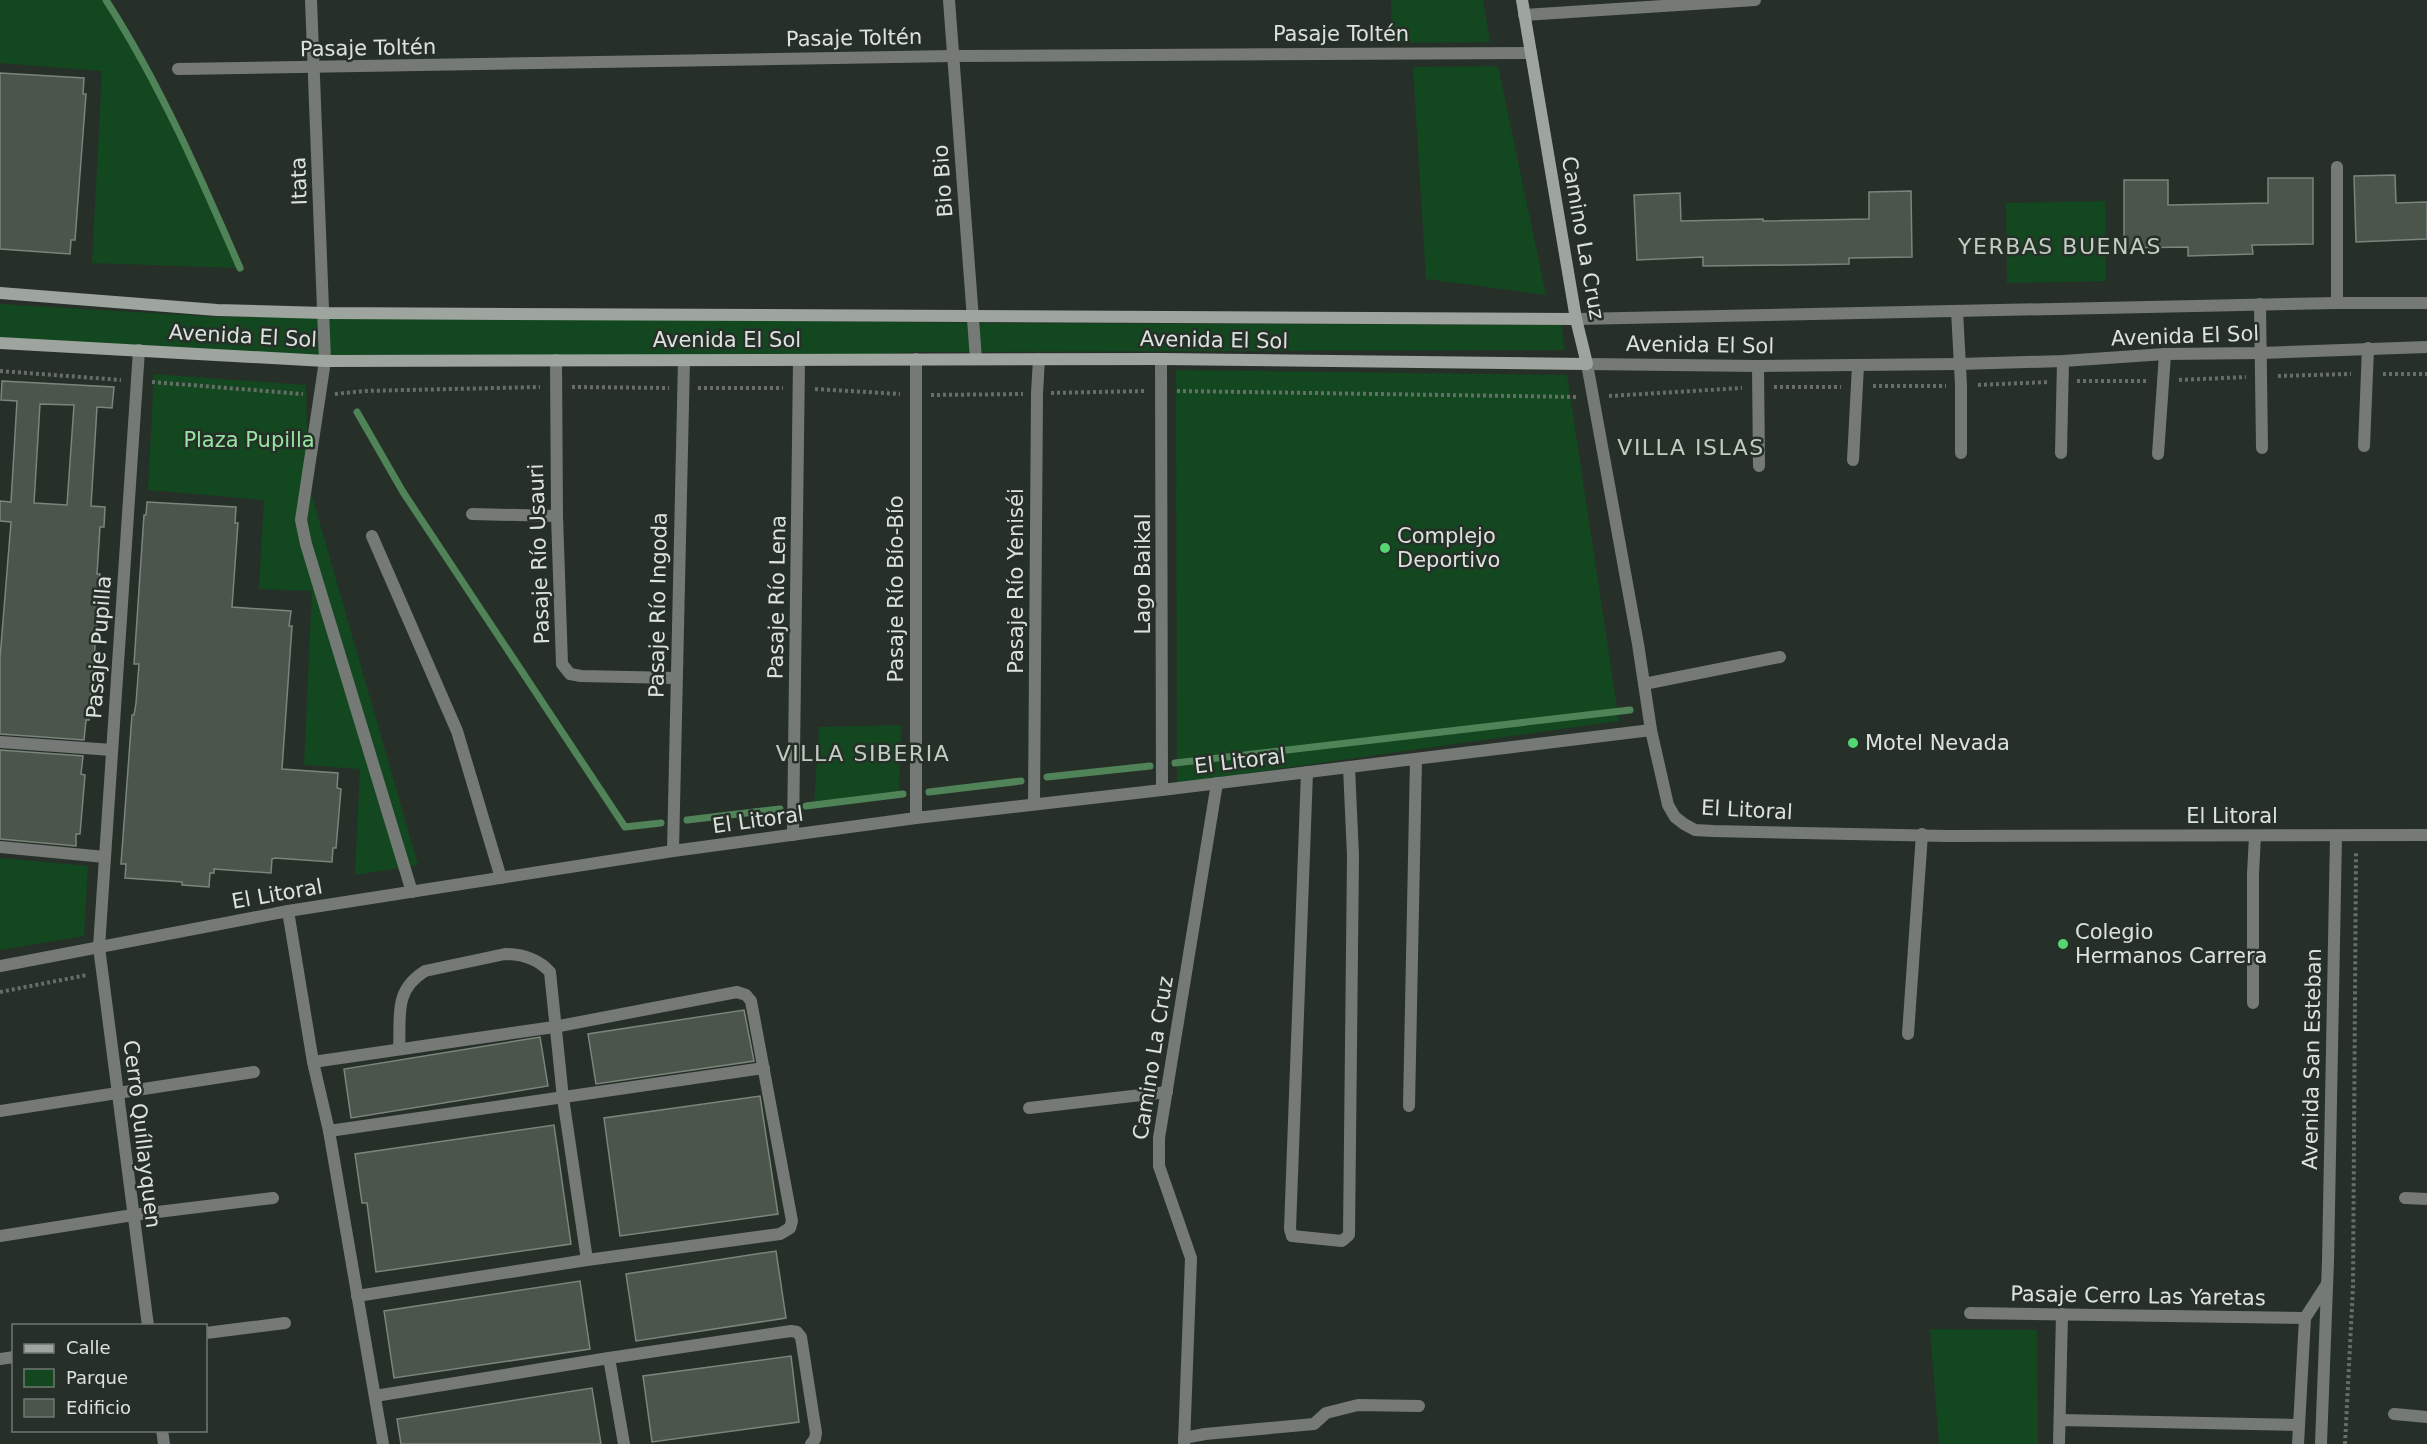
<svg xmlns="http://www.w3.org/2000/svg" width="2427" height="1444" font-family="'DejaVu Sans',sans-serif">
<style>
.green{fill:#12471f}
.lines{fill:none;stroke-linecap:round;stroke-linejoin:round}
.stream{stroke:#508458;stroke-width:7}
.building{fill:#4b554c;stroke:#7a857b;stroke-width:1.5;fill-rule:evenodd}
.path{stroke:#666e67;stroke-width:4;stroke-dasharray:3 3;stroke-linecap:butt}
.service{stroke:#757a76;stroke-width:12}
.minor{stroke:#757a76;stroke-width:12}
.tertiary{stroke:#757a76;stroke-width:12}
.secondary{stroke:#9ea59e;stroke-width:12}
.poi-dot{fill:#54d672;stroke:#273028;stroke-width:2}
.labels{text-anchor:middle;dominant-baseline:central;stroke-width:5;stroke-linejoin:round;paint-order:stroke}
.street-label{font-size:21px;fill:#dce2dd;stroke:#273028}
.park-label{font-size:21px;fill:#97e3a2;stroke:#273028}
.poi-label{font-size:21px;fill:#dce2dd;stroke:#273028;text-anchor:start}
.neighbourhood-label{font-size:22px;letter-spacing:1.5px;fill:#c1ccc2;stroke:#273028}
</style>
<rect width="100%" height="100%" fill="#273028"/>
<g class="green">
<path d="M0,0h106c54,84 94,176 134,268l-148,-5 10,-192 -102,-8z"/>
<polygon points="1391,0 1483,0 1490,42 1392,43"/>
<polygon points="1498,66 1546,295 1426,279 1413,67"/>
<polygon points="2105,201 2106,281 2007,283 2006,203"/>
<polygon points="0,304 218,317 324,316 974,323 1561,325 1565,350 917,352 799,358 353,358 0,342"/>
<polygon points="1176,370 1567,375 1619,721 1177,783"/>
<polygon points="154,374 306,385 308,482 418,865 355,875 360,769 304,765 312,591 259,589 264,500 148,490"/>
<polygon points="901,725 899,796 814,806 819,727"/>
<polygon points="0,858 88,866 84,936 0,950"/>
<polygon points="1930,1329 2037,1330 2038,1444 1939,1444"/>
</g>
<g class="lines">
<g class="stream">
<path d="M106,0c54,84 94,176 134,268"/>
<polyline points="357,412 403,492 625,827 661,823"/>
<polyline points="1175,763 1630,710"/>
<polyline points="1047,777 1150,766"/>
<polyline points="929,792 1021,781"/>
<polyline points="806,806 903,794"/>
<polyline points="687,820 780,809"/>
</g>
</g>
<g class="building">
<polygon points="0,73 84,78 83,94 86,94 75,240 71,240 70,254 0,249"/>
<polygon points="2395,175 2396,203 2427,202 2427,239 2356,242 2354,176"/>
<polygon points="2268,178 2313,178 2313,244 2252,245 2253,254 2188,256 2188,247 2124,248 2124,180 2168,180 2168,205 2268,203"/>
<polygon points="1911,191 1912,257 1849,258 1849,264 1789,265 1703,266 1703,257 1637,260 1634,195 1680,193 1681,221 1763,219 1763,221 1869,219 1869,192"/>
<path d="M2,381l112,6 -2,21 -15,-1 -6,99 14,1 -1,20h-4l-3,47h3l-4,60 -7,86h-3l-2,20 -84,-6v-76l11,-136 -11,-1v-20l11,1 6,-101 -16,-1zM40,404l34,1 -7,100 -33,-2z"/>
<polygon points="147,502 236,507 235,523 238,523 232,607 291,611 289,626 292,626 282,769 338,773 337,788 341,789 336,848 333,848 332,862 275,858 272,859 271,873 214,869 214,873 210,873 209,887 182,885 182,882 125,878 126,864 121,864 132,715 134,715 136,703 139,664 134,664 144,515 146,515"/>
<polygon points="0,750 83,756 81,774 85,775 80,834 76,834 76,846 0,839"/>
<polygon points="744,1010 754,1061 596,1084 588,1034"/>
<polygon points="540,1037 548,1086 351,1118 344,1069"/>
<polygon points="760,1096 778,1214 620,1236 604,1118"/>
<polygon points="554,1125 571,1244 376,1272 367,1203 362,1203 355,1154"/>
<polygon points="776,1251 786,1318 636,1341 626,1274"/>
<polygon points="580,1281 590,1349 394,1378 384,1311"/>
<polygon points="791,1356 799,1422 652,1442 643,1376"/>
<polygon points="592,1388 601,1444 401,1444 397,1419"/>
</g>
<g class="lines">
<g class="path">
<polyline points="0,371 121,380"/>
<polyline points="2383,374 2427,374"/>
<polyline points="2278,376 2351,374"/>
<polyline points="2179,380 2246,377"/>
<polyline points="2077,381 2147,381"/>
<polyline points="152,382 303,394"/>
<polyline points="1978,385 2048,382"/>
<polyline points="1873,386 1946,386"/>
<polyline points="572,387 669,388"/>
<polyline points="1774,387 1841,387"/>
<polyline points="698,388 783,388"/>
<polyline points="815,389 900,394"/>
<polyline points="1177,391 1578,397"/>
<polyline points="1051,393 1146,391"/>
<polyline points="335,394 364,391 540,387"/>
<polyline points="931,395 1023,394"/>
<polyline points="1609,396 1742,388"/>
<polyline points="0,992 87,975"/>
<polyline points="2345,1444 2353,1287 2356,851"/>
</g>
<g class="service">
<polyline points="372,536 457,731 501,878"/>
<polyline points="1644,684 1780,657"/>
<polyline points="0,742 112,750"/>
<polyline points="1307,772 1290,1229 1292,1236 1342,1241 1349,1235 1353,856 1349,767"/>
<polyline points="0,847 105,857"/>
<polyline points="288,911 313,1062 329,1131 383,1444"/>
<polyline points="2253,1003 2253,874 2255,836"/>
<polyline points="1908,1034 1922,834"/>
<path d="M399,1049c2,-33 -6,-58 26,-78l80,-17c18,0 33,5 45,18l13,126 24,162"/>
<polyline points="313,1062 554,1027 737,992 746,995 751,1001 792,1221 790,1228 780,1234 587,1260 357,1296"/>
<polyline points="1409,1106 1416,759"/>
<polyline points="329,1131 764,1068"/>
<polyline points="609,1358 624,1444"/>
<polyline points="375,1396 609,1358 791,1331 797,1332 801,1337 816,1433 815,1439 811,1444"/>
<polyline points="1184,1438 1205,1434 1314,1424 1326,1413 1358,1405 1419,1406"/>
</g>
<g class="minor">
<polyline points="311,0 325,361 301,520 306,544 412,892"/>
<polyline points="949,0 976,359"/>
<polyline points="1524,15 1755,0"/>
<polyline points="178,69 953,56 1531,53"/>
<polyline points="2337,167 2337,303"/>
<polyline points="2260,304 2262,448"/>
<polyline points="1957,311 1961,385 1961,453"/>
<polyline points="1576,319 2337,303 2427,303"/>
<polyline points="139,350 99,947 148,1326"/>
<polyline points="916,359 916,818"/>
<polyline points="1161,359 1162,790"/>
<polyline points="556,360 557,516 562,664 570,674 581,676 676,678"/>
<polyline points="1587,364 1758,366 1959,364 2063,361 2165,354 2261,353 2427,347"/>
<polyline points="1758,366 1759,466"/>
<polyline points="2364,446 2368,348"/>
<polyline points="2061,453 2063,361"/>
<polyline points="2158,454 2165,354"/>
<polyline points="1853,460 1858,365"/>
<polyline points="472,514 557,516"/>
<polyline points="1034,803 1037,393 1039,359"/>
<polyline points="793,835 799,360"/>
<polyline points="673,851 684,360"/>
<polyline points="1029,1108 1167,1092"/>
<polyline points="0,1111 254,1072"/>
<polyline points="2405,1198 2427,1199"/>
<polyline points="0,1236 133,1215 273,1198"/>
<polyline points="1970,1313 2305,1318"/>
<polyline points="206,1333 285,1323"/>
<polyline points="0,1359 14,1357"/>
<polyline points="2394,1414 2427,1417"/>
<polyline points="2060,1420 2299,1425"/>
<polyline points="162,1430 164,1444"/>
<polyline points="1184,1444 1191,1258 1159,1166 1159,1138 1217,783"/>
<polyline points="2059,1444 2062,1314"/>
<polyline points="2298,1444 2305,1318 2327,1284"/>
<polyline points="2321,1444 2328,1261 2336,836"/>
</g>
<g class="tertiary">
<polyline points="1587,364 1638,644 1651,730 1668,805 1675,817 1684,824 1695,830 1713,831 1947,836 2427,835"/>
<polyline points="0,966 288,911 673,851 916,818 1162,790 1651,730"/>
</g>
<g class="secondary">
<polyline points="0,293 217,310 324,313 1576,319"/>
<polyline points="0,343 325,361 1161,359 1587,364 1576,319 1522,0"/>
</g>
</g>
<g class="poi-dot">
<circle cx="1385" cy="548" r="6"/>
<circle cx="1853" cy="743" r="6"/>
<circle cx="2063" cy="944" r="6"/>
</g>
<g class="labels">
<g class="street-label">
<text x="1341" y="34">Pasaje Toltén</text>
<text transform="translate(854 38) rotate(-1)">Pasaje Toltén</text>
<text transform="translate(368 48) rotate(-1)">Pasaje Toltén</text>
<text transform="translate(299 181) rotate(-92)">Itata</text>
<text transform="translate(943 181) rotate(-94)">Bio Bio</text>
<text transform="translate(1583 238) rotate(80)">Camino La Cruz</text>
<text transform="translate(243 336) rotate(3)">Avenida El Sol</text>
<text transform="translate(2185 336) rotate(-2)">Avenida El Sol</text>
<text x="727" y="340">Avenida El Sol</text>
<text transform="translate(1214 340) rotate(1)">Avenida El Sol</text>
<text transform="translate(1700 345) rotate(1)">Avenida El Sol</text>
<text transform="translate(539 554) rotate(-92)">Pasaje Río Usauri</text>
<text transform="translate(1143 574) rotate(-90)">Lago Baikal</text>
<text transform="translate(1016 581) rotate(-90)">Pasaje Río Yeniséi</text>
<text transform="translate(896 589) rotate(-90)">Pasaje Río Bío-Bío</text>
<text transform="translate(777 597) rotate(-89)">Pasaje Río Lena</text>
<text transform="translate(658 605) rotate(-89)">Pasaje Río Ingoda</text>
<text transform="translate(99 647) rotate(-86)">Pasaje Pupilla</text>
<text transform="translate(1240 761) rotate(-7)">El Litoral</text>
<text transform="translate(1747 810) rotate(3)">El Litoral</text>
<text x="2232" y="816">El Litoral</text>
<text transform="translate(758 820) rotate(-8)">El Litoral</text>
<text transform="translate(277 894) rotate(-10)">El Litoral</text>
<text transform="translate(1153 1058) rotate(-81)">Camino La Cruz</text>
<text transform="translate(2312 1059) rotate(-89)">Avenida San Esteban</text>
<text transform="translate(142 1134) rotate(83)">Cerro Quíllayquen</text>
<text transform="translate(2138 1296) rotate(1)">Pasaje Cerro Las Yaretas</text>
</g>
<g class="park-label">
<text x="249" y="440">Plaza Pupilla</text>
</g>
<g class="poi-label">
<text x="1397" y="536">Complejo<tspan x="1397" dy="24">Deportivo</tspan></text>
<text x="1865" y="743">Motel Nevada</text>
<text x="2075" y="932">Colegio<tspan x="2075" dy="24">Hermanos Carrera</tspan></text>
</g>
<g class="neighbourhood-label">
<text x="2060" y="246">YERBAS BUENAS</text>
<text x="1691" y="447">VILLA ISLAS</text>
<text x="863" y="753">VILLA SIBERIA</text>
</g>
</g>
<rect x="12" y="1324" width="195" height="108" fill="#273028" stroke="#6f7770" stroke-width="1.5"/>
<rect x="24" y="1344" width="30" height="9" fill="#9ea59e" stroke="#6f7770" stroke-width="1.5"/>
<text x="66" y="1354" font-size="18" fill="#dce2dd">Calle</text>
<rect x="24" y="1369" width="30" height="18" fill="#12471f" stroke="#6f7770" stroke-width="1.5"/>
<text x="66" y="1384" font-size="18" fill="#dce2dd">Parque</text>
<rect x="24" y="1399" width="30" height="18" fill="#4b554c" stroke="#6f7770" stroke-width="1.5"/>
<text x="66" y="1414" font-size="18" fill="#dce2dd">Edificio</text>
</svg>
